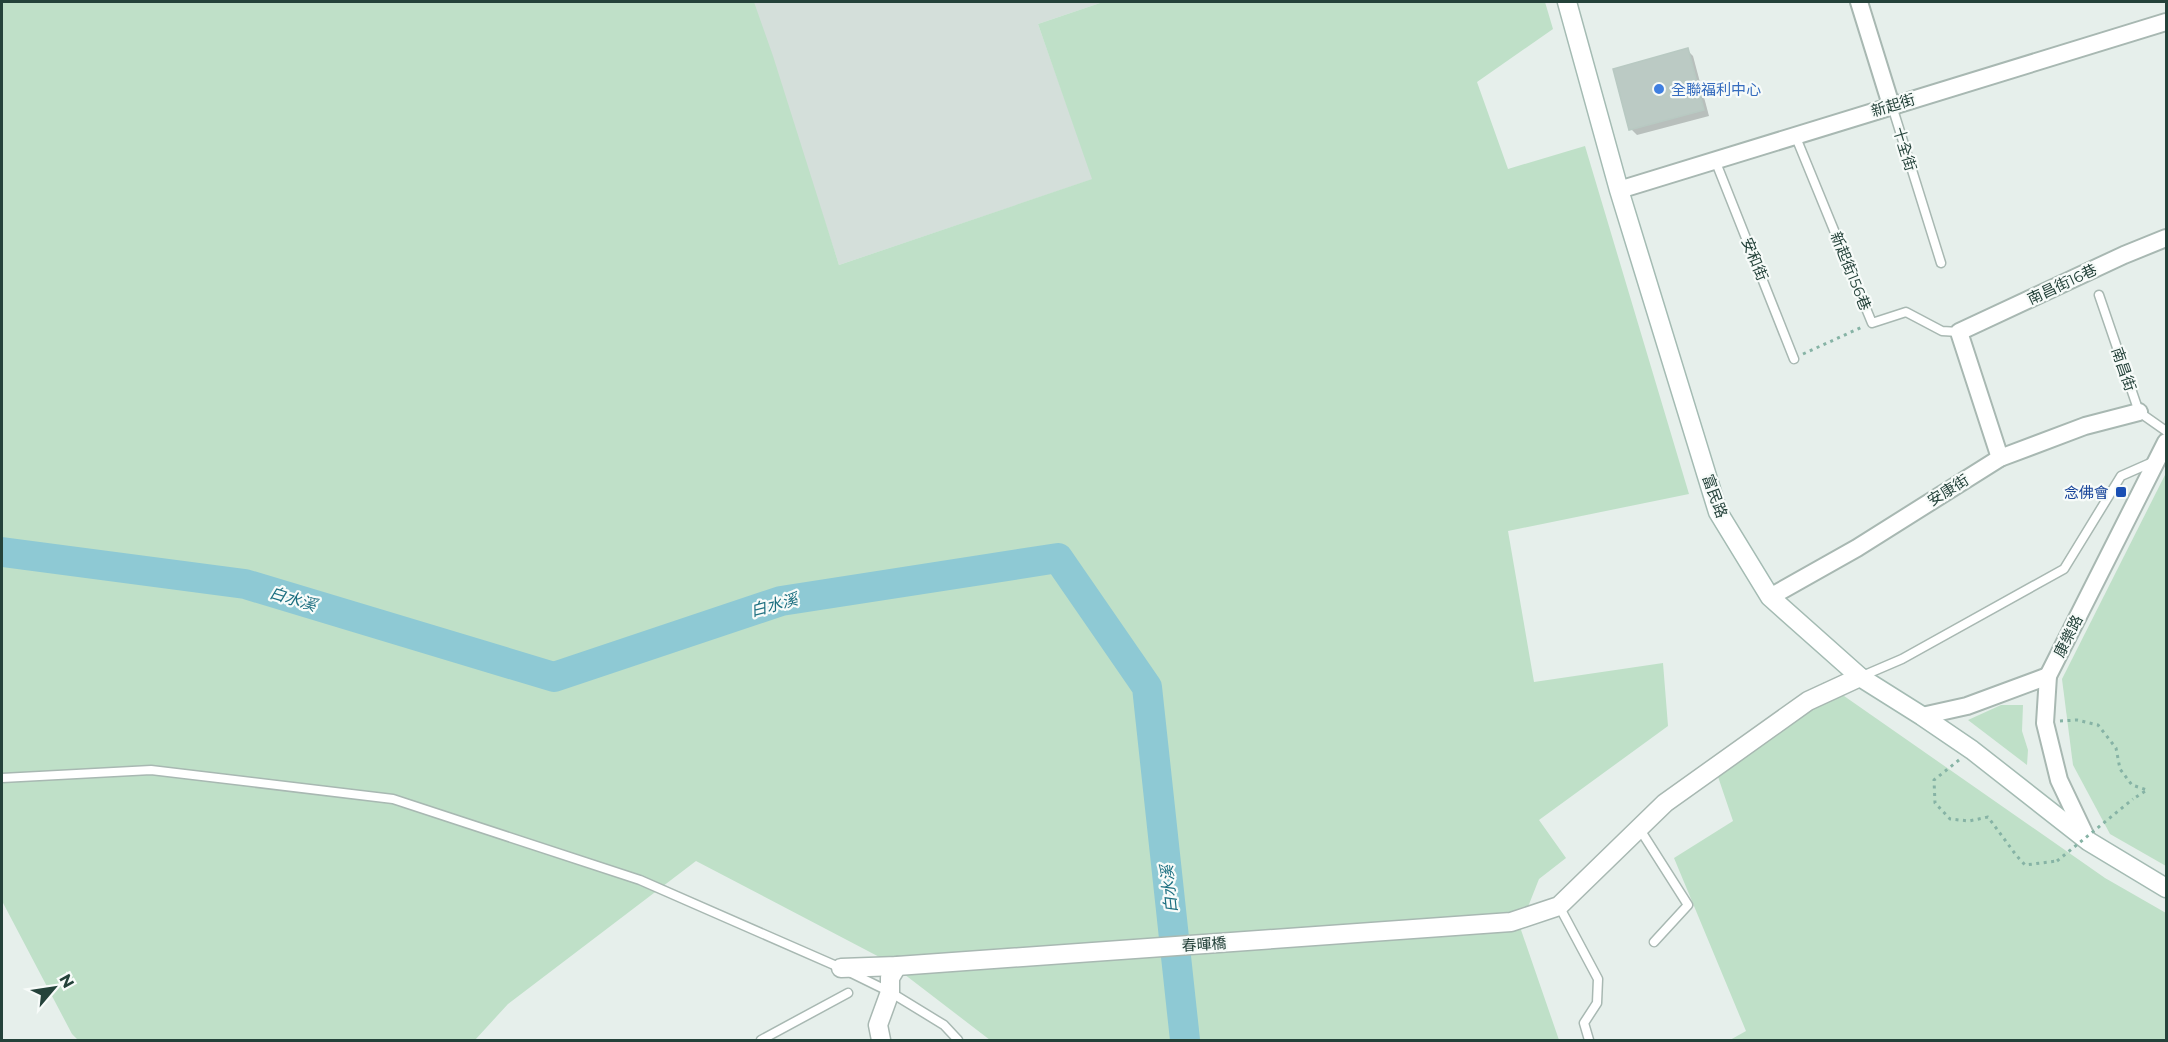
<svg xmlns="http://www.w3.org/2000/svg" width="2168" height="1042" font-family="Montserrat,'Noto Sans TC',sans-serif">
<style>
.built{fill:#d4dfda}
.green{fill:#bfe0c8}
.shadow{fill:#0003}
.lines{fill:none;stroke-linecap:round;stroke-linejoin:round}
.river{stroke:#8ec9d4;stroke-width:30}
.building{fill:#bbcac4;stroke:#b8c9c2;stroke-width:1.5}
.service-casing{stroke:#a8b8b2;stroke-width:11}
.minor-casing{stroke:#a8b8b2;stroke-width:20}
.tertiary-casing{stroke:#a8b8b2;stroke-width:21}
.secondary-casing{stroke:#a4bbb3;stroke-width:21}
.path{stroke:#86b3a5;stroke-width:3;stroke-dasharray:3 4.5;stroke-linecap:butt}
.service{stroke:#fff;stroke-width:8}
.minor{stroke:#fff;stroke-width:16}
.tertiary{stroke:#fff;stroke-width:18}
.secondary{stroke:#fff;stroke-width:18}
.path-bridge{stroke:#86b3a5;stroke-width:3;stroke-dasharray:3 4.5;stroke-linecap:butt}
.shop-dot{fill:#3f7fe0;stroke:#f7fbf9;stroke-width:2}
.transit-dot{fill:#1a4fb4;stroke:#f7fbf9;stroke-width:2}
.labels{text-anchor:middle;dominant-baseline:central;stroke-width:4.5;stroke-linejoin:round;paint-order:stroke}
.shop-label{font-size:15px;fill:#366cbe;stroke:#f7fbf9;text-anchor:start}
.street-label{font-size:15px;fill:#24423a;stroke:#f7fbf9}
.transit-label{font-size:15px;fill:#164399;stroke:#f7fbf9;text-anchor:end}
.water-label{font-size:16px;font-style:italic;fill:#1c6f80;stroke:#f7fbf9}
</style>
<rect width="100%" height="100%" fill="#e6efeb"/>
<polygon class="built" points="753,2 1103,2 1038,24 1093,179 839,265"/>
<g class="green">
<polygon points="2,2 754,2 773,56 839,265 1092,179 1038,24 1103,2 1545,2 1553,29 1477,82 1508,169 1585,146 1689,494 1508,531 1534,682 1663,663 1668,726 1539,820 1566,858 1539,879 1520,927 1559,1040 990,1040 887,961 696,861 508,1004 475,1040 78,1040 72,1034 2,901"/>
<polygon points="2166,473 2166,866 2110,834 2073,765 2062,679"/>
<polygon points="1824,682 2105,878 2166,913 2166,1040 1730,1040 1746,1031 1674,858 1733,821 1713,762"/>
<polygon points="2001,705 2023,705 2022,731 2028,750 2027,765 1968,720"/>
</g>
<polygon class="shadow" points="1687,50 1693,56 1709,116 1637,135 1631,129"/>
<g class="lines">
<polyline class="river" points="2,552 245,584 554,677 781,601 1058,558 1147,687 1185,1040"/>
</g>
<polygon class="building" points="1688,48 1704,110 1629,130 1613,69"/>
<g class="lines">
<g class="service-casing">
<g id="service">
<polyline points="1892,106 1941,263"/>
<polyline points="1795,135 1872,323 1906,312 1942,331 1959,332"/>
<polyline points="1715,160 1794,359"/>
<polyline points="2099,295 2139,412 2166,431"/>
<polyline points="1860,677 1902,659 2064,569 2121,476 2155,461"/>
<polyline points="2,778 151,770 393,799 640,880 841,968 890,992 944,1025 958,1040"/>
<polyline points="1639,828 1688,905 1654,942"/>
<polyline points="1559,906 1598,979 1597,1003 1584,1023 1589,1040"/>
<polyline points="761,1040 848,993"/>
</g>
</g>
<g class="minor-casing">
<g id="minor">
<polyline points="1859,2 1891,105"/>
<polyline points="1619,190 2166,22"/>
<polyline points="2000,458 1959,332 2124,255 2166,238"/>
<polyline points="1770,597 1857,548 2000,458 2085,426 2139,412"/>
<polyline points="1922,716 1967,706 2048,676"/>
<polyline points="2088,841 2059,780 2045,723 2048,676 2166,442"/>
</g>
</g>
<g class="tertiary-casing">
<g id="tertiary">
<polyline points="841,968 897,966 1511,922 1559,906 1665,803 1808,701 1860,677"/>
<polyline points="881,1040 878,1025 890,992 890,978 897,966"/>
</g>
</g>
<g class="secondary-casing">
<polyline id="secondary" points="1567,2 1619,190 1718,512 1770,597 1860,677 1922,716 1972,750 2088,841 2166,888"/>
</g>
<g class="path">
<polyline points="1803,354 1862,327"/>
<polyline points="2060,721 2077,720 2098,725 2116,748 2120,769 2132,785 2147,790 2133,799"/>
<polyline points="1959,760 1934,780 1935,803 1950,819 1969,821 1988,817 2016,855 2025,865 2057,861"/>
</g>
<use href="#service" class="service"/>
<use href="#minor" class="minor"/>
<use href="#tertiary" class="tertiary"/>
<use href="#secondary" class="secondary"/>
<polyline class="path-bridge" points="2057,861 2133,799"/>
</g>
<circle class="shop-dot" cx="1659" cy="89" r="6"/>
<rect class="transit-dot" x="2115" y="486" width="12" height="12" rx="3"/>
<g class="labels">
<g class="shop-label">
<text x="1671" y="89">全聯福利中心</text>
</g>
<g class="street-label">
<text transform="translate(1893 105) rotate(-17)">新起街</text>
<text transform="translate(1905 149) rotate(73)">十全街</text>
<text transform="translate(1755 259) rotate(68)">安和街</text>
<text transform="translate(1851 271) rotate(68)">新起街156巷</text>
<text transform="translate(2062 284) rotate(-25)">南昌街16巷</text>
<text transform="translate(2124 369) rotate(71)">南昌街</text>
<text transform="translate(1948 490) rotate(-32)">安康街</text>
<text transform="translate(1715 496) rotate(70)">富民路</text>
<text transform="translate(2068 636) rotate(-63)">康樂路</text>
<text transform="translate(1204 944) rotate(-4)">春暉橋</text>
</g>
<g class="transit-label">
<text x="2109" y="492">念佛會</text>
</g>
<g class="water-label">
<text transform="translate(293 599) rotate(17)">白水溪</text>
<text transform="translate(774 605) rotate(-15)">白水溪</text>
<text transform="translate(1169 889) rotate(-96)">白水溪</text>
</g>
</g>
<rect width="2168" height="1042" fill="none" stroke="#24423a" stroke-width="6"/>
<g transform="translate(54 988) rotate(61)" stroke="#f7fbf9" stroke-width="4.5" paint-order="stroke">
<path d="M0-4.5L10 22L0 15L-10 22Z" fill="#24423a"/>
<text y="-9" font-size="16" font-weight="bold" text-anchor="middle" fill="#24423a">N</text>
</g>
</svg>
